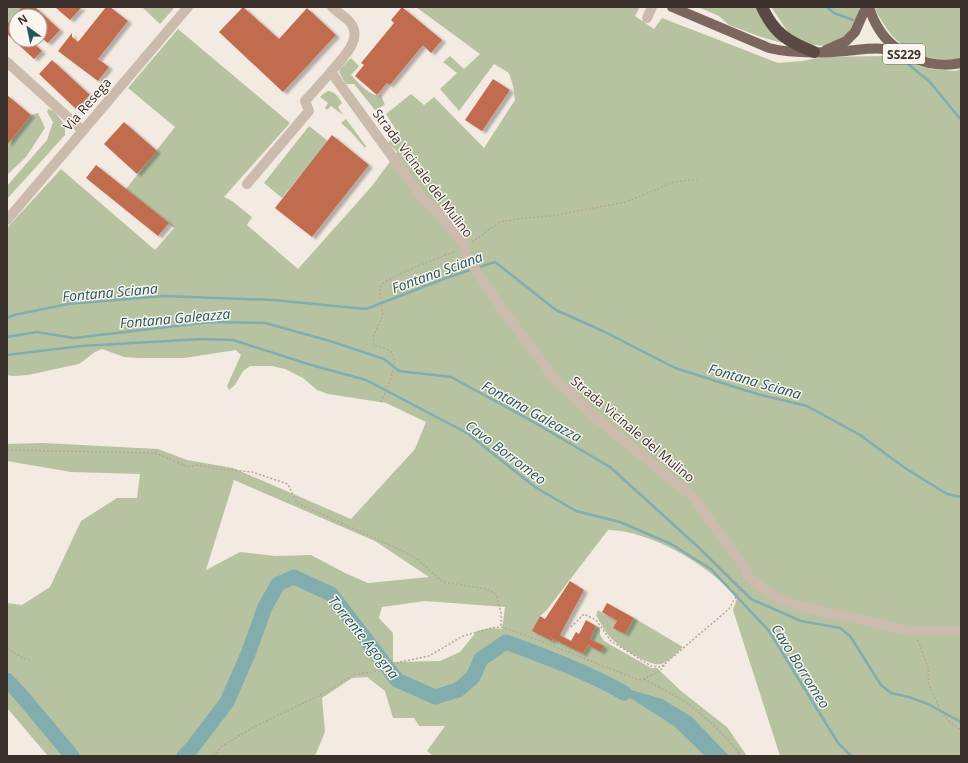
<svg xmlns="http://www.w3.org/2000/svg" width="968" height="763" font-family="'Open Sans',sans-serif">
<style>
.green{fill:#b7c2a1;fill-rule:evenodd}
.water{fill:#81adaf}
.lines{fill:none;stroke-linecap:round;stroke-linejoin:round}
.stream{stroke:#81adaf;stroke-width:2.5}
.river{stroke:#81adaf;stroke-width:15}
.building{fill:#c26c50;filter:url(#shadow)}
.path{stroke:#b7a597;stroke-width:1.5;stroke-dasharray:2 2;stroke-linecap:butt}
.minor{stroke:#cbbbad;stroke-width:10}
.major{stroke:#7b675d;stroke-width:10}
.highway{stroke:#5a4a43;stroke-width:12}
.labels{text-anchor:middle;dominant-baseline:central;stroke-width:3;stroke-linejoin:round;paint-order:stroke}
.shield{fill:#faf5ee;stroke:#746b66;stroke-width:1}
.shield-label{font-size:12px;font-weight:bold;fill:#3a302b}
.street-label{font-size:13px;fill:#3a302b;stroke:#faf5ee}
.water-label{font-size:14px;font-style:italic;fill:#22575b;stroke:#faf5ee}
</style>
<defs>
<filter id="shadow"><feDropShadow dx="4" dy="2.5" stdDeviation="1" flood-color="#0004"/></filter>
</defs>
<rect width="100%" height="100%" fill="#f3ebe1"/>
<g class="green">
<polygon points="7,7 22,7 7,24"/>
<polygon points="142,7 175,7 160,24"/>
<path d="M416,7h224l-5,9 19,13 8,-11 116,45 24,-2 20,-4 63,-1 12,2 11,5 24,6 23,2 6,-2v687h-181l-47,-146 4,-12c-28,-33 -85,-67 -129,-68l-62,81 -6,5 -7,15 19,10 4,-7 11,5 -3,5 19,10 5,-9 6,3 -4,-9 6,-13 4,2v7l4,6 47,27h6l24,23 46,36 20,29h-97l-1,-1 -2,1h-214l-6,-5 18,-25h-26l-5,-8h-21l-8,-27 -18,-14 -15,1 -30,20 3,34 -10,24h-267l-41,-48v-105l15,2 28,-18 31,-66 36,-23h20l3,-24 -69,-2 -64,-11v-17l36,-1 115,6 29,11 46,8 118,51 64,-70 11,-27 -40,-19 -58,-9 -11,-4 -14,-12 -18,-9 -13,-3h-22l-7,5 -8,14 -6,5 -2,-4 14,-31 -5,-5 -52,8h-44l-16,-1 -22,-8 -7,3 -16,12 -51,11 -15,1 -6,-1v-147l54,-59 94,81 19,-22 -48,-39 49,-62 -47,-39 50,-59 112,94 -66,74 8,4 20,16 -5,8 51,44 74,-83 25,-34 -9,-9 10,-10 -12,-19 25,-20 13,11 10,-8 50,51 31,-48 -2,-14 -4,-13 -15,-9 -35,47 -19,-22 17,-16 -14,-11 7,-6 14,13 16,-15zM234,480l141,61 54,36 -61,6 -23,-10 -34,-18 -36,1 -35,-4 -34,18zM425,601l80,6 -3,22 -11,-1 -14,3 -17,21 -20,9 -47,1v-29l-14,-15 3,-11z"/>
<polygon points="698,7 756,7 767,26 782,43 761,37 729,25 719,16"/>
<polygon points="771,7 860,7 856,22 846,35 828,46 813,45 798,41 788,32"/>
<path d="M875,7h86v51c-32,7 -64,-9 -79,-37 -3,-4 -6,-9 -7,-14z"/>
<path d="M351,58l8,8 -8,9c7,7 20,23 30,20l4,10 -10,5 -21,-26h-8l-7,-12 2,-4z"/>
<path d="M328,91c8,1 10,6 14,12l-4,4 5,8 -12,-9 -4,4 -2,-2 3,-5 -8,-6 3,-3z"/>
<polygon points="48,109 54,111 65,125 65,135 7,199 7,186 47,140 53,122 47,112"/>
<polygon points="38,113 45,128 26,157 7,175 7,145 31,115"/>
<polygon points="346,119 366,146 365,148 351,132 341,123"/>
<polygon points="309,126 328,141 282,198 264,183"/>
<path d="M598,610l19,11 -3,7 11,6 9,-16 49,29c-6,6 -14,14 -22,17 -10,3 -40,-16 -47,-23 -8,-7 -13,-17 -18,-26z"/>
</g>
<polygon class="water" points="607,683 662,699 692,717 729,756 705,756 674,726"/>
<g class="lines">
<g class="stream">
<polyline points="827,7 834,13 853,20"/>
<polyline points="903,60 930,82 961,120"/>
<polyline points="477,268 495,262 556,310 605,332 675,368 757,394 807,406 860,435 905,468 947,494 961,497"/>
<polyline points="7,318 14,315 68,304 164,296 273,300 366,309 449,277 473,269"/>
<polyline points="7,337 37,332 74,338 210,322 265,323 330,341 384,359 399,371 451,377 530,420 610,467 696,545 751,599 801,621 840,628 850,636 881,685 891,693 909,697 928,704 961,722"/>
<polyline points="7,355 81,346 202,339 233,340 308,364 366,380 467,433 535,487 576,511 620,522 671,544 711,569 769,631 838,743 851,756"/>
</g>
<g class="river">
<polyline points="7,680 21,695 72,756"/>
<path d="M184,756l8,-8 35,-46 21,-48 17,-47 13,-23 16,-7 37,17 66,86 38,17 23,-7 15,-13 8,-18 25,-17c40,15 81,30 118,51"/>
</g>
</g>
<g class="building">
<polygon points="22,7 35,7 60,30 48,43 40,37 40,16 16,16 16,40 30,40 42,51 34,59 7,34 7,24"/>
<polygon points="55,7 82,7 70,20"/>
<polygon points="106,7 110,7 128,21 98,59 109,67 98,81 58,51 72,33 72,37 78,42"/>
<polygon points="243,7 279,39 307,8 336,35 283,92 219,32"/>
<polygon points="402,7 442,40 431,53 423,45 390,85 387,83 377,95 355,76 364,65 361,63 394,23 391,20"/>
<polygon points="52,60 90,95 76,109 39,74"/>
<polygon points="493,79 510,90 482,131 465,120"/>
<polygon points="7,95 31,115 7,145"/>
<polygon points="124,122 157,151 137,174 104,144"/>
<polygon points="332,135 369,165 312,237 275,208"/>
<polygon points="96,165 169,223 158,236 86,178"/>
<polygon points="570,581 584,590 560,635 571,641 576,632 579,634 586,620 596,626 590,639 604,646 601,652 588,645 583,654 553,639 552,641 532,631 540,616 545,619"/>
<polygon points="607,603 634,618 625,634 613,628 617,621 602,612"/>
</g>
<g class="lines">
<g class="path">
<polyline points="472,242 500,222 524,218 551,216 626,202 674,182 697,179"/>
<path d="M381,402c5,-11 18,-38 11,-49 -4,-5 -12,-6 -18,-8l-1,-8 10,-22 -3,-20v-6l2,-5 6,-4 25,-12 43,-17"/>
<polyline points="7,450 156,453 188,467 197,465 220,469 252,472 288,484 297,503 396,548 416,558 443,582 486,589 496,594 501,613 501,627"/>
<polyline points="571,627 584,614 596,620 611,641 651,666 661,667 729,609 743,584"/>
<polyline points="918,640 928,668 929,685 942,714 952,724 961,730"/>
<polyline points="7,649 23,658 31,661"/>
<path d="M644,679c15,9 33,16 47,27 18,14 36,31 50,50"/>
<polyline points="213,756 222,746 252,728 324,693 355,674 373,672 400,662 429,656 463,636 491,628 501,627 517,632 639,680 644,679 660,671 666,663"/>
</g>
<g class="minor">
<path d="M332,7c5,5 12,9 17,14 16,18 -7,37 -18,51l92,127 9,7 31,37 4,14 33,49 54,72 42,40 96,78 53,72 2,7 19,16 12,7 21,8 112,25h50"/>
<polyline points="647,18 652,7"/>
<polyline points="7,62 82,130"/>
<polyline points="247,184 309,111 305,101 331,72"/>
<polyline points="7,220 188,7"/>
</g>
<g class="major">
<path d="M672,7l97,41c24,6 53,5 77,3 13,-1 26,-4 39,-2 6,1 12,3 18,4"/>
<path d="M869,7c2,5 3,10 6,15 15,31 52,48 86,41"/>
<polyline points="826,50 846,41 855,32 866,7"/>
</g>
<path class="highway" d="M762,7c12,26 26,35 52,45"/>
</g>
<g class="labels">
<rect class="shield" x="883" y="44" width="42" height="20" rx="3"/>
<g class="shield-label">
<text x="904" y="54">SS229</text>
</g>
<g class="street-label">
<text transform="translate(87 104) rotate(-49)">Via Resega</text>
<text transform="translate(423 173) rotate(53)">Strada Vicinale del Mulino</text>
<text transform="translate(633 429) rotate(40)">Strada Vicinale del Mulino</text>
</g>
<g class="water-label">
<text transform="translate(437 272) rotate(-20)">Fontana Sciana</text>
<text transform="translate(110 292) rotate(-5)">Fontana Sciana</text>
<text transform="translate(175 318) rotate(-5)">Fontana Galeazza</text>
<text transform="translate(755 381) rotate(16)">Fontana Sciana</text>
<text transform="translate(532 411) rotate(29)">Fontana Galeazza</text>
<text transform="translate(506 452) rotate(37)">Cavo Borromeo</text>
<text transform="translate(364 637) rotate(51)">Torrente Agogna</text>
<text transform="translate(801 666) rotate(58)">Cavo Borromeo</text>
</g>
</g>
<rect width="968" height="763" fill="none" stroke="#3a302b" stroke-width="16"/>
<g transform="translate(28 28) rotate(327)"><circle r="19" fill="#faf5ee" stroke="#ada6a0"/>
<path d="M0-3L7 15L0 10L-7 15Z" fill="#22575b"/>
<text y="-6" font-size="11" font-weight="bold" text-anchor="middle" fill="#3a302b">N</text>
</g>
</svg>
